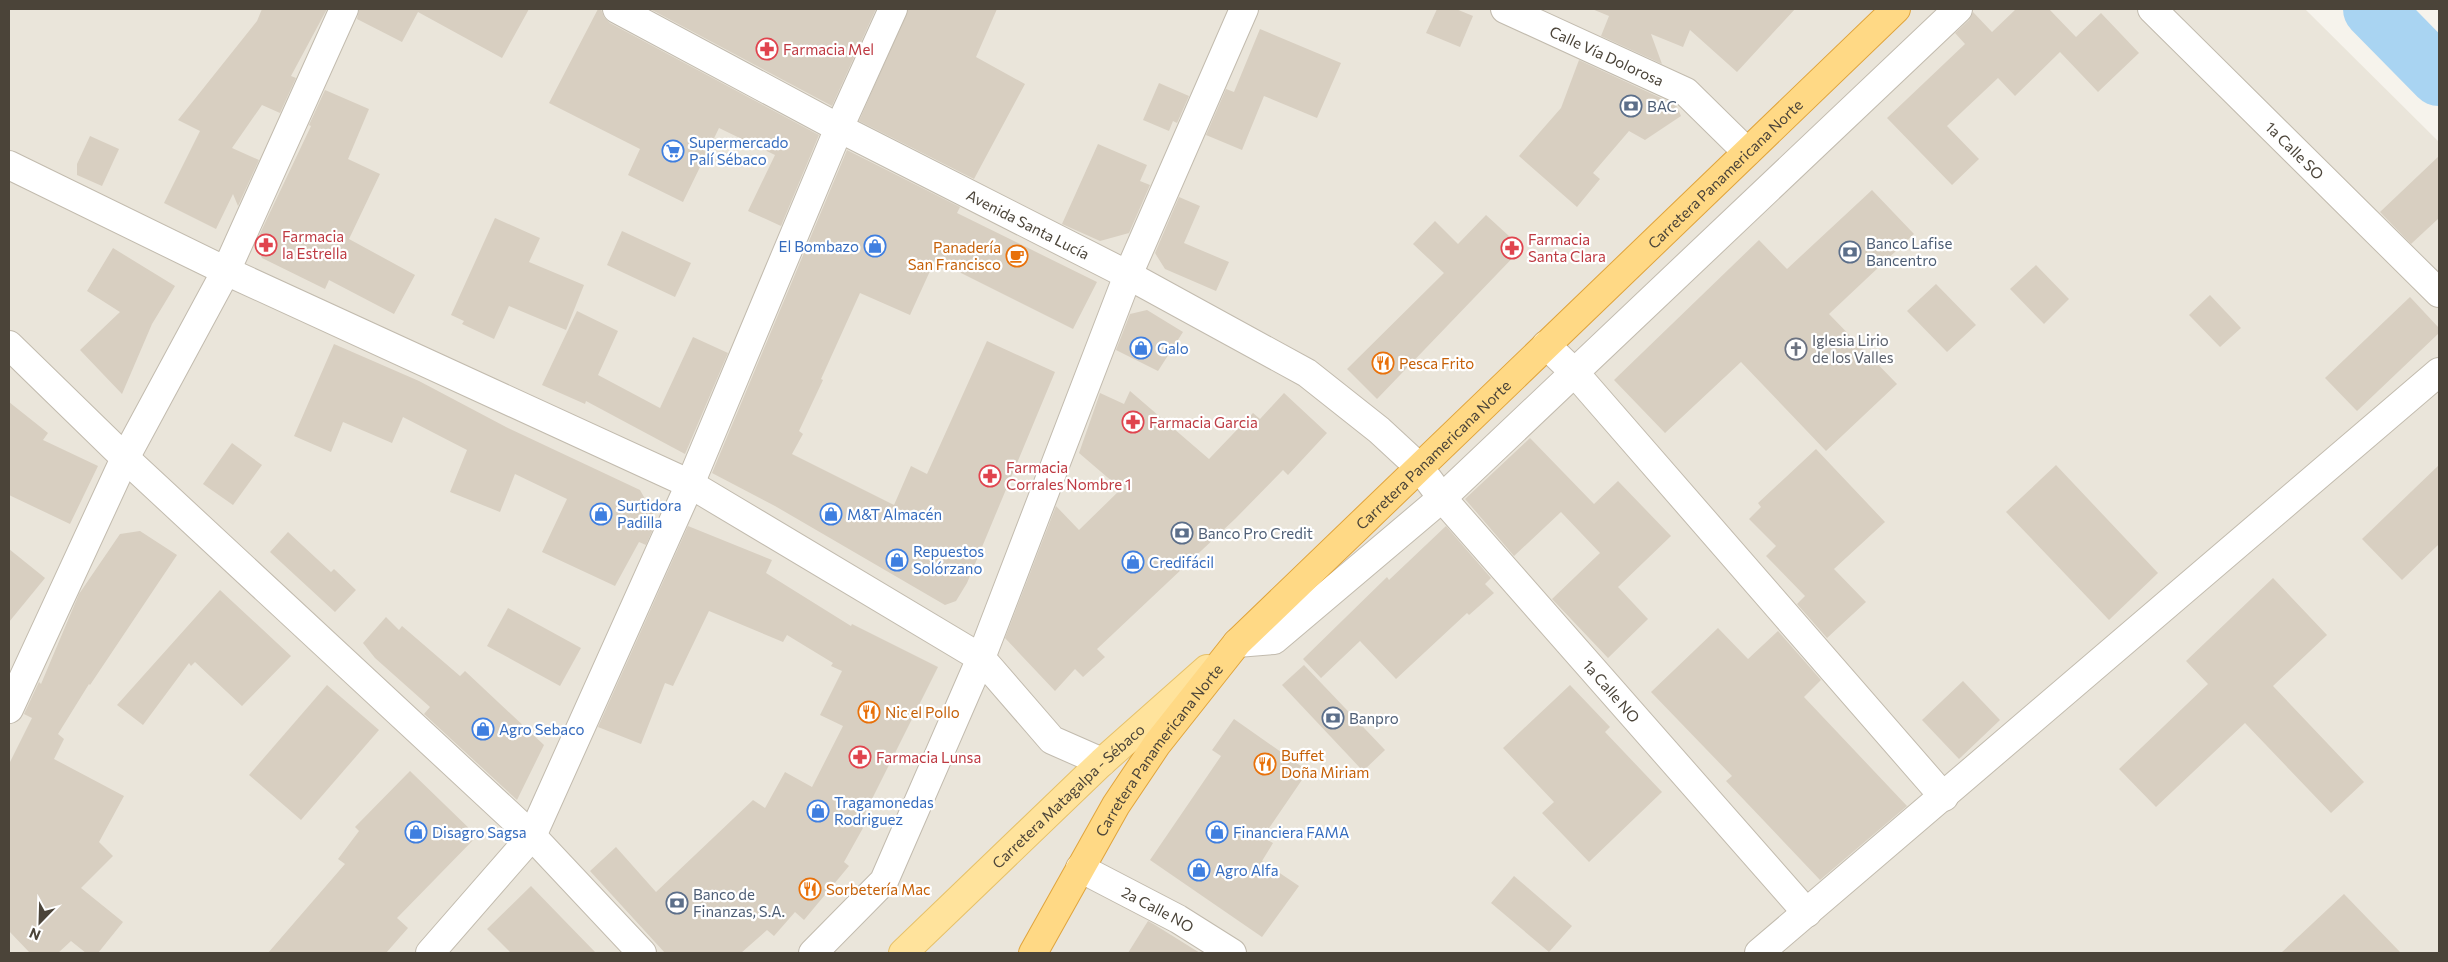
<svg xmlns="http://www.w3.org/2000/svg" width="2448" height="962" font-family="Commissioner,sans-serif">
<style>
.residential{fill:#eae5da}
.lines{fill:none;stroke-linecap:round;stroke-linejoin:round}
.river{stroke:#a9d4f2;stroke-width:60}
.building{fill:#d8cfc1}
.minor-casing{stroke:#c2bbae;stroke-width:30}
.primary-casing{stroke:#e6c16a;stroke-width:30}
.trunk-casing{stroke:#e0a43c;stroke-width:30}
.minor{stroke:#fff;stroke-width:28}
.primary{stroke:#ffe39c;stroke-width:28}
.trunk{stroke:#ffd985;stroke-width:28}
.labels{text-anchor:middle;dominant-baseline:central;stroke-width:4.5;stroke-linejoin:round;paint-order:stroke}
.health-label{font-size:15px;fill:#be3a42;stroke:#fff;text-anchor:start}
.street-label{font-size:15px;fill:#4b4439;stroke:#fff}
.service-label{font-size:15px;fill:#4e5e75;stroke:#fff;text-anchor:start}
.shop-label{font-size:15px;fill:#366cbe;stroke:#fff;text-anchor:start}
.food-label{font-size:15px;fill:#c56008;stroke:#fff;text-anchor:start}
.worship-label{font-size:15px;fill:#5b616d;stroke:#fff;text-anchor:start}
</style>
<rect width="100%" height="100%" fill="#f6f3ec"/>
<polygon class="residential" points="9,9 2305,9 2439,142 2439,953 9,953"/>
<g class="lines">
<polyline class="river" points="2373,9 2439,76"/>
</g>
<g class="building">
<polygon points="262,9 327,9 291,76 296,78 280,113 262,105 232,148 259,160 238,206 233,194 216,229 164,203 200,131 178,120 257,21"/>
<polygon points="359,9 529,9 502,58 418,12 402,42 357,19"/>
<polygon points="598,9 601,9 604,17 610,23 819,135 781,226 748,211 775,155 719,128 683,202 628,175 640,149 549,103"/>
<polygon points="650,9 876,9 832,106"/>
<polygon points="908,9 997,9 976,57 1025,84 974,179 859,121"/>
<polygon points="1437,9 1456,9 1473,16 1460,47 1426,33"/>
<polygon points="1592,9 1795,9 1737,72 1690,30 1683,47 1651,34 1662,64 1601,36 1609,16"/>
<polygon points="2016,9 2049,9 2076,37 2101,13 2139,53 2098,92 2060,52 2015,96 1998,78 1947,126 1979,159 1952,185 1887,118 1965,44 1955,33 1969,20 1973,12 1992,32"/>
<polygon points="1260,29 1341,63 1317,118 1264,96 1242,150 1206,135 1226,89 1234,92"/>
<polygon points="1579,60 1676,105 1681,116 1645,140 1629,131 1593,173 1600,179 1577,207 1519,156 1561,108"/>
<polygon points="1159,83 1189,96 1177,123 1173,121 1169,131 1143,120"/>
<polygon points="325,90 369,109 348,159 380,174 349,239 415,275 394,314 329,280 325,289 262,258 255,244 311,126 309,125"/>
<polygon points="90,136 119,149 102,186 77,175 77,164"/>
<polygon points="1098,144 1147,165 1140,181 1150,185 1129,233 1100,241 1062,224"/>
<polygon points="847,150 960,207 957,213 1097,282 1073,329 935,260 910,315 860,293 821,379 823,380 799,431 803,434 792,454 894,505 911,466 927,474 987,341 1055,372 967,583 956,601 945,605 775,506 712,473"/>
<polygon points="2439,156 2439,218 2411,244 2380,212"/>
<polygon points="1872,190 1914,234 1829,314 1897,384 1826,451 1741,362 1665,433 1614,380 1759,240 1787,269"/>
<polygon points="1179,197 1200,206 1184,243 1229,262 1216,291 1165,269 1155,253"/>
<polygon points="1486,215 1522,248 1377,399 1347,369 1444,273 1413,244 1435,221 1458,244"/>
<polygon points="495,218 540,238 529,262 584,285 566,330 509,306 494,339 462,324 464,321 451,315"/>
<polygon points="622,231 691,263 675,297 607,265"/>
<polygon points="113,248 175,286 152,324 122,394 80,350 120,312 87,291"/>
<polygon points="2036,265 2069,299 2044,324 2010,289"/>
<polygon points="1936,284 1976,325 1947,352 1907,311"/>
<polygon points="2210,295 2241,328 2220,347 2189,315"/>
<polygon points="2410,297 2439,328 2439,333 2357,411 2325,378"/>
<polygon points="1147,310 1183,332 1158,371 1116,350 1130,314"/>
<polygon points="577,311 618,331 598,375 660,408 693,337 728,353 685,454 586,401 585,404 542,385"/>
<polygon points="334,344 419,381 506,427 640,490 657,520 646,545 639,542 615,586 542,552 567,499 515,474 500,512 450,492 467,450 403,417 392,443 343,422 331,452 294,436"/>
<polygon points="1130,391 1209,459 1253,413 1260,419 1284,393 1327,433 1288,475 1283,470 1236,518 1097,649 1105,657 1083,677 1075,669 1055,691 1005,638 1056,506 1079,530 1121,489 1079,453 1100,393 1124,404"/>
<polygon points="9,402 48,433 43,440 98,466 70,524 9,495"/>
<polygon points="1530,438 1594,504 1618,481 1671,536 1618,587 1648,619 1608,658 1552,599 1600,553 1561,512 1514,556 1465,499"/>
<polygon points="232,443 262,465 233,505 203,484"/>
<polygon points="1816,449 1885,522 1834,569 1866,602 1827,638 1797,604 1805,596 1766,556 1776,546 1749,519 1761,507 1758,503"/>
<polygon points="2056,465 2158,573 2109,620 2006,512"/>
<polygon points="2439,465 2439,544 2402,580 2362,539"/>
<polygon points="688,526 772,560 766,573 851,626 852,624 938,667 863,817 868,819 844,862 849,866 804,920 795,912 774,936 767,930 741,953 665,953 590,871 616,847 656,892 753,800 765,808 785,772 812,787 843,726 820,715 842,671 831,666 833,663 787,635 783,642 709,611 673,686 665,683 641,744 598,727"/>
<polygon points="1446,526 1491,578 1485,584 1494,593 1469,615 1467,613 1396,679 1360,641 1321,678 1303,659 1387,577 1389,580"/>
<polygon points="140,531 177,555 90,685 89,684 58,734 64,739 54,759 124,796 99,842 113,856 81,888 123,922 98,953 86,953 71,941 58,953 30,953 9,931 9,764 32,718 24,714 39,682 41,684 79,594 120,534"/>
<polygon points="288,532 331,572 334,569 356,590 335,612 270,552"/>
<polygon points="9,549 45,578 9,622"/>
<polygon points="2273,578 2327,635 2273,686 2364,782 2331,813 2245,723 2156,807 2119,769 2208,684 2186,661"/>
<polygon points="220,590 291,656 242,706 195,662 191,666 189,663 143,725 117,705"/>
<polygon points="508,608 581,648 560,686 487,646"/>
<polygon points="386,617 399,630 402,626 460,676 465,671 544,745 517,800 424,714 430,707 375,658 363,643"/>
<polygon points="1718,628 1748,659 1778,631 1821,680 1804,697 1907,806 1820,880 1726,781 1732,776 1651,692"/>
<polygon points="1304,665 1385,750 1363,771 1282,685"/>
<polygon points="1963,681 2000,720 1959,759 1922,720"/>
<polygon points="327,685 379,730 301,820 249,775"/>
<polygon points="1570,685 1610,727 1605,732 1662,792 1589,862 1542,813 1554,802 1503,748"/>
<polygon points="1234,719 1308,771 1263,837 1273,843 1262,861 1299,886 1262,937 1150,860 1221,756 1212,750"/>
<polygon points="410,771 477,836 397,918 408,928 386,953 268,953 345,864 338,859 359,831 355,827"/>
<polygon points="1514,876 1572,926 1549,952 1491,903"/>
<polygon points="531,886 561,917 596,953 511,953 487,929"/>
<polygon points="2344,894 2401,953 2281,953"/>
<polygon points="1148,921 1155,925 1200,953 1128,953"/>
</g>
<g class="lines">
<g class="minor-casing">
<g id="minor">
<path id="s1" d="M617,9l222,119 289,147 179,98 72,57 40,37 23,31 365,415"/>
<path id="s2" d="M1505,9l181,83 61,60"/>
<path id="s3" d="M2152,9l287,284"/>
<polyline points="9,165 226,271 690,484 981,658 1052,740 1102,762"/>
<polyline points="9,345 125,458 532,836 642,953"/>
<polyline points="1546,345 1574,372 1944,797"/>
<polyline points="1237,643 1274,640 1442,498 1958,9"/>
<polyline points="9,709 125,458 226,271 344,9"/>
<path id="s4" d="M1080,868l98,51 54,34"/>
<polyline points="430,953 532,836 690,484 839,128 893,9"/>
<polyline points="813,953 884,881 981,658 1128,275 1244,9"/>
<polyline points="1759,953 2439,372"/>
</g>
</g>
<g class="primary-casing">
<g id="primary">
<path id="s5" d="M903,953l199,-191 105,-93"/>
</g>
</g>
<g class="trunk-casing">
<g id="trunk">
<path id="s6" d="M1033,953l83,-148 41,-61 80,-101 659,-634"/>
</g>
</g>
<use href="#minor" class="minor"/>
<use href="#primary" class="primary"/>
<use href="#trunk" class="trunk"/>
</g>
<defs>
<g id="pharmacy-ring" transform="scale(1.125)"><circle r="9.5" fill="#fff" stroke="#e0444e" stroke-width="1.5"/><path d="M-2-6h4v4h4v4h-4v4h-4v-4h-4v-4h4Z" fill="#e0444e"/></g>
<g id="bank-ring" transform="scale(1.125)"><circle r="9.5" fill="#fff" stroke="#5c6f8a" stroke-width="1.5"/><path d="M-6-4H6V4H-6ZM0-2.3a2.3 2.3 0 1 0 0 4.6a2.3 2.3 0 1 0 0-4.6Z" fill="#5c6f8a"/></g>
<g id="supermarket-ring" transform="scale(1.125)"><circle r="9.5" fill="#fff" stroke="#3f7fe0" stroke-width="1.5"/><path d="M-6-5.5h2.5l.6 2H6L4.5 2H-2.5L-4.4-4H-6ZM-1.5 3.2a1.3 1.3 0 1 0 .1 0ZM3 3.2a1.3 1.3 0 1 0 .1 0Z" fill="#3f7fe0"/></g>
<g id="shop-ring" transform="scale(1.125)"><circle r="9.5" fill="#fff" stroke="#3f7fe0" stroke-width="1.5"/><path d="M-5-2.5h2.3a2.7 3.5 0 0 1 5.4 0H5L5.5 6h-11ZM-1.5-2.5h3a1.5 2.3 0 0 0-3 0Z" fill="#3f7fe0"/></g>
<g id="cafe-ring" transform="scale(1.125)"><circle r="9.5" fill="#fff" stroke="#e8710a" stroke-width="1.5"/><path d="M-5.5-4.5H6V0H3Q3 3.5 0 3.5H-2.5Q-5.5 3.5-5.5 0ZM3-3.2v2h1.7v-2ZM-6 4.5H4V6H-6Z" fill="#e8710a"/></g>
<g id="church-ring" transform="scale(1.125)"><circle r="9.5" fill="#fff" stroke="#6b7280" stroke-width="1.5"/><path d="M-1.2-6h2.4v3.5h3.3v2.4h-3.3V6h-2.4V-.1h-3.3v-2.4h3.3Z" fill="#6b7280"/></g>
<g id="restaurant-ring" transform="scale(1.125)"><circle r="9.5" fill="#fff" stroke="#e8710a" stroke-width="1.5"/><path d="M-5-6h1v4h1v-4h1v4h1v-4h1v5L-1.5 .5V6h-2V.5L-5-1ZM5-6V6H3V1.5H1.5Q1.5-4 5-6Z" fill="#e8710a"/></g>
</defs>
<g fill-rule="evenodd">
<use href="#pharmacy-ring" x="767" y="49"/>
<use href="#bank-ring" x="1631" y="106"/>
<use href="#supermarket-ring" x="673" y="151"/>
<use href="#pharmacy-ring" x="266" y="245"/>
<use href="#shop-ring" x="875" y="246"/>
<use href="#pharmacy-ring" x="1512" y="248"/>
<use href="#bank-ring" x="1850" y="252"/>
<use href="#cafe-ring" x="1017" y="256"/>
<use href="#shop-ring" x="1141" y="348"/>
<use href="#church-ring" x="1796" y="349"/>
<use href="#restaurant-ring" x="1383" y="363"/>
<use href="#pharmacy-ring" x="1133" y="422"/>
<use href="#pharmacy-ring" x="990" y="476"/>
<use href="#shop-ring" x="601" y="514"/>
<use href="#shop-ring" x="831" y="514"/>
<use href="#bank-ring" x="1182" y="533"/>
<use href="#shop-ring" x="897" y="560"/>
<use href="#shop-ring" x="1133" y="562"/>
<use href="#restaurant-ring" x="869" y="712"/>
<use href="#bank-ring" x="1333" y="718"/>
<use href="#shop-ring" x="483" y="729"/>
<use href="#pharmacy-ring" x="860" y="757"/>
<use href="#restaurant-ring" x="1265" y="764"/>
<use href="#shop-ring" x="818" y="811"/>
<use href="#shop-ring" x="416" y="832"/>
<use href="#shop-ring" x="1217" y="832"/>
<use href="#shop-ring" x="1199" y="870"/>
<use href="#restaurant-ring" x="810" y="889"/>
<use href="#bank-ring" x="677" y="903"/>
</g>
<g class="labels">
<g class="health-label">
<text x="783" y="49">Farmacia Mel</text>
<text x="282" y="236">Farmacia<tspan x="282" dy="17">la Estrella</tspan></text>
<text x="1528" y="239">Farmacia<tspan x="1528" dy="17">Santa Clara</tspan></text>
<text x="1149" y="422">Farmacia Garcia</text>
<text x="1006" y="467">Farmacia<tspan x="1006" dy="17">Corrales Nombre 1</tspan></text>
<text x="876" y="757">Farmacia Lunsa</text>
</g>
<g class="street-label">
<text stroke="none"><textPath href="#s2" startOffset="112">Calle Vía Dolorosa</textPath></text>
<text stroke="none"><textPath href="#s3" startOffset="201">1a Calle SO</textPath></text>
<text stroke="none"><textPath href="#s6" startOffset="1049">Carretera Panamericana Norte</textPath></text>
<text stroke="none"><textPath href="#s1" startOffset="464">Avenida Santa Lucía</textPath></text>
<text stroke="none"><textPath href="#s6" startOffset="644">Carretera Panamericana Norte</textPath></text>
<text stroke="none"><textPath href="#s1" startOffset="1222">1a Calle NO</textPath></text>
<text stroke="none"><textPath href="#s6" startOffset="239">Carretera Panamericana Norte</textPath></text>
<text stroke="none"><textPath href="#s5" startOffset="228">Carretera Matagalpa - Sébaco</textPath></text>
<text stroke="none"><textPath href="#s4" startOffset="88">2a Calle NO</textPath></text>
</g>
<g class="service-label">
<text x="1647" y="106">BAC</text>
<text x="1866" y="243">Banco Lafise<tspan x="1866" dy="17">Bancentro</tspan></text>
<text x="1198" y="533">Banco Pro Credit</text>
<text x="1349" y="718">Banpro</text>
<text x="693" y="894">Banco de<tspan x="693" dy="17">Finanzas, S.A.</tspan></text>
</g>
<g class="shop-label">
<text x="689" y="142">Supermercado<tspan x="689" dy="17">Palí Sébaco</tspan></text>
<text x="859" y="246" text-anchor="end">El Bombazo</text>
<text x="1157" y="348">Galo</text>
<text x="617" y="505">Surtidora<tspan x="617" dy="17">Padilla</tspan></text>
<text x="847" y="514">M&amp;T Almacén</text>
<text x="913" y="551">Repuestos<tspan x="913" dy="17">Solórzano</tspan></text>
<text x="1149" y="562">Credifácil</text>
<text x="499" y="729">Agro Sebaco</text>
<text x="834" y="802">Tragamonedas<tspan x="834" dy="17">Rodriguez</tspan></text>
<text x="432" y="832">Disagro Sagsa</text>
<text x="1233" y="832">Financiera FAMA</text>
<text x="1215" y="870">Agro Alfa</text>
</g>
<g class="food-label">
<text x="1001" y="247" text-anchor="end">Panadería<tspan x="1001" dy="17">San Francisco</tspan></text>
<text x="1399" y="363">Pesca Frito</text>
<text x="885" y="712">Nic el Pollo</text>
<text x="1281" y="755">Buffet<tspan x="1281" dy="17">Doña Miriam</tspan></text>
<text x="826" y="889">Sorbetería Mac</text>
</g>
<g class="worship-label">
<text x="1812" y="340">Iglesia Lirio<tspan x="1812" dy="17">de los Valles</tspan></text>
</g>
</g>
<rect width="2448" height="962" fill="none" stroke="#4b4439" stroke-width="20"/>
<g transform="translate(40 922) rotate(203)" stroke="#ffffff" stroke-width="4" paint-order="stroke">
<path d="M0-4L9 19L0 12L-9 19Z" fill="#4b4439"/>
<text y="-8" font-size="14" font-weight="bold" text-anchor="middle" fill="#4b4439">N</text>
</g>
</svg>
